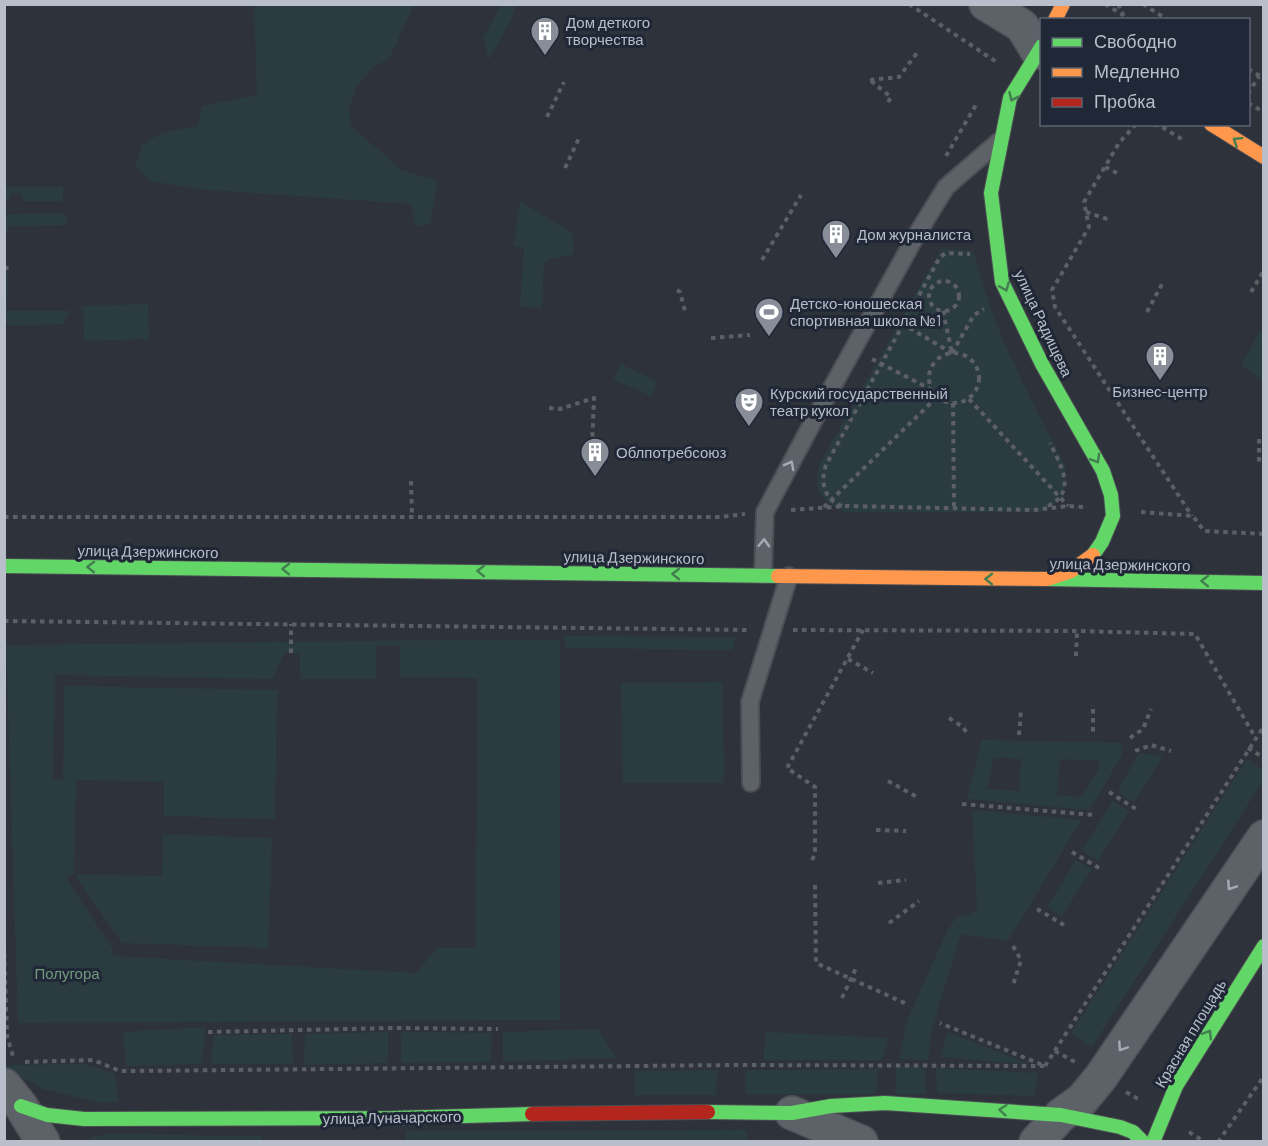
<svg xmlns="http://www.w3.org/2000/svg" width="1268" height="1146" font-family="Barlow,sans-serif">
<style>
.green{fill:#2b3c41;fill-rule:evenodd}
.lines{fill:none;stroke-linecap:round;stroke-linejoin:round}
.lane-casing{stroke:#4c4e54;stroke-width:20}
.street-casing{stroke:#4c4e54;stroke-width:36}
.fast-casing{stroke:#4c4e54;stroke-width:16}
.slow-casing{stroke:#4c4e54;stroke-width:16}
.jam-casing{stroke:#4c4e54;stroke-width:16}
.path{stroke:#5c6066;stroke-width:4;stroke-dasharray:4.5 4.5;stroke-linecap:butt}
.lane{stroke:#5d6168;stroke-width:16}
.street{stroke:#5d6168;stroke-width:33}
.fast{stroke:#63d668;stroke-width:14}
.slow{stroke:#ff974d;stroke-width:14}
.jam{stroke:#b3261e;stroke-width:14}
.oneway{stroke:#427e4f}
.oneway2{stroke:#a6abb6}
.labels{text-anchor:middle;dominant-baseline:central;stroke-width:6;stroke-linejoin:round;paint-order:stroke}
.poi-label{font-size:15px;fill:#b8beca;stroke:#202736;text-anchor:start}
.street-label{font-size:15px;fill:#b8beca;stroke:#202736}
.park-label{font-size:15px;fill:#719a7e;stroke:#202736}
</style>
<rect width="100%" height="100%" fill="#2e323a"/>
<g class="green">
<polygon points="254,5 414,5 389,59 372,68 357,86 349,109 351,126 402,170 438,181 430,224 415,226 411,204 196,189 150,181 135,166 142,145 161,133 197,126 202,106 257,95"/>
<polygon points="501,5 516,5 510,21 489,60 483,38"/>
<polygon points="5,187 63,187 63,201 24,201 19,192 12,193 8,201 5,201"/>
<polygon points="520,201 572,233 574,246 573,255 549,259 544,264 542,308 520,307 524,248 514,246"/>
<polygon points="65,213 69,225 9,226 8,233 5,233 5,214"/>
<path d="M941,249l28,1 5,4c18,75 57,144 91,212 4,23 -3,37 -24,46h-194c-24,-7 -36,-24 -27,-49z"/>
<polygon points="5,271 8,271 7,311 70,311 63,324 10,326 5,323"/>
<polygon points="148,304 149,339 84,341 83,306"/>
<polygon points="1263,325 1264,326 1263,380 1241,366"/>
<polygon points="621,364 657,381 651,396 613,379"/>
<polygon points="564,636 735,637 733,650 565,648"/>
<path d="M444,640h116v380l-542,3 -12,-378zM376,646h24v31l77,1 -1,270h-39l-21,25 -303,-17v-7l-47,-71 8,-4 48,69 146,5 4,-110 -109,-4 -1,42 -88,-2 2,-94 88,2v34l111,3 2,-129 -213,-4 -1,93 -10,1 2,-105 218,4 11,-26 16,1v25h76z"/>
<polygon points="723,682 724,783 623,783 621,683"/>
<path d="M982,740l140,3v12l-32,55 -123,-11zM994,757l27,2 -2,32 -32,-2zM1060,759l39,2 -1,10 -17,26 -24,-2z"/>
<polygon points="1139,753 1163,756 1134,802 1117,792"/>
<polygon points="1247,759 1263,770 1263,781 1092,1047 1071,1033"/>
<polygon points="1113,801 1129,811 1098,860 1082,850"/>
<polygon points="972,810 1081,820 1008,941 961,934 933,1025 928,1060 899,1059 907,1021 948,929 956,918 971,914 977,908"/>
<polygon points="1076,860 1092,869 1062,916 1047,907"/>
<polygon points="206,1027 201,1064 126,1066 123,1032"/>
<polygon points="598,1029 616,1058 503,1062 503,1032"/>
<polygon points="388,1032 388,1063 304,1065 305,1034"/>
<polygon points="401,1032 492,1033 491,1062 401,1063"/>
<polygon points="766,1032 888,1038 882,1060 763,1060"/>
<polygon points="947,1032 1032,1065 941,1057"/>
<polygon points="292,1034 293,1064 211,1064 214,1035"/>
<polygon points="85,1064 115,1074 118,1102 96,1102 43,1089 5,1068 4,1065"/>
<polygon points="896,1066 925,1068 925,1094 895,1094"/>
<polygon points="936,1068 1038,1073 1035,1096 937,1093"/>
<polygon points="878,1069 876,1094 746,1094 746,1070"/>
<polygon points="717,1070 716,1095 635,1095 635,1071"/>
<polygon points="747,1130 747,1142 406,1142 406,1131"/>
<polygon points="111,1134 262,1136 262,1142 83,1142 95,1136"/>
</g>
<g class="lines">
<g class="lane-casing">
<g id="lane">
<polyline points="763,574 765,512 815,418 917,234 946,187 998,142"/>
<polyline points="751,783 750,702 789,576"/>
</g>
</g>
<g class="street-casing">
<g id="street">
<polyline points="986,4 1022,26 1038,52"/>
<polyline points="4,1085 21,1106 43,1142"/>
<polyline points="792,1113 861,1142"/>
<polyline points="1036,1142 1061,1115 1082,1100 1101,1077 1264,837"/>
</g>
</g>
<g class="fast-casing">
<g id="fast">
<polyline points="1042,46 1010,98 991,193 1002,282 1042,364 1103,471 1111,495 1113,516 1102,542 1093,555"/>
<polyline points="4,566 778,576"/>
<polyline points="1047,579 1264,583"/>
<polyline points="21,1106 47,1115 84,1119 393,1118 532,1114"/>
<polyline points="708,1112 792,1113 831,1106 885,1103 1061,1115 1120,1127 1133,1132 1143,1142"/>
<polyline points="1153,1142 1176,1086 1264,946"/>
</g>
</g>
<g class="slow-casing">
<g id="slow">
<polyline points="1055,20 1063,4"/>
<polyline points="1211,124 1264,157"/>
<polyline points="778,576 1047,579 1071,571 1093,555"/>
</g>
</g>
<g class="jam-casing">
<polyline id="jam" points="532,1114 708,1112"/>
</g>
<g class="path">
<polyline points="909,4 998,63"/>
<polyline points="1105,4 1123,15 1127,20"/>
<polyline points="1118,4 1123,14"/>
<polyline points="1143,4 1168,20"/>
<polyline points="1248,69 1264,78"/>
<polyline points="870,80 899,77 917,53"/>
<polyline points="871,81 891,97 886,106"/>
<polyline points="1248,94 1259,76"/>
<polyline points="1248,103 1264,112"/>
<polyline points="547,117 564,82"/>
<polyline points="1136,124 1119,143 1084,202 1089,227 1052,290 1055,307 1192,516"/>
<polyline points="1154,124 1162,127 1185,141"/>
<polyline points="4,146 6,146"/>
<polyline points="946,156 977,103"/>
<polyline points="1105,167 1117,173"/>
<polyline points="565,168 580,136"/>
<polyline points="1086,212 1110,220"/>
<polyline points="762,260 801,195"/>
<polyline points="4,268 10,268"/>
<circle cx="944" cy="296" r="15"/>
<polyline points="677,290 680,292 685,311"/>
<polyline points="1251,292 1264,270"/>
<polyline points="943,311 952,353"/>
<polyline points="1147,312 1162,284"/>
<polyline points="894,319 952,353"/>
<polyline points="711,338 750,335"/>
<polyline points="4,347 4,365"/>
<polyline points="952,353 974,315 984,309"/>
<circle cx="954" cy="378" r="25"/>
<polyline points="872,359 932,390"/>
<polyline points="969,399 1068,506"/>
<polyline points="953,403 954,509"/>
<polyline points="549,408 560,409 594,398 592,447"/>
<polyline points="1259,439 1259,465"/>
<polyline points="411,481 412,516"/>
<path d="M842,506c-18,-6 -22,-25 -16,-41l114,-208 6,-4 24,1"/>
<path d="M1048,506c30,-14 12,-42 2,-63"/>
<polyline points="824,507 937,397"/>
<polyline points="791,510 848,506 1035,510 1068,506 1083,507"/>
<polyline points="1141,512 1193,516 1204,531 1264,534"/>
<polyline points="4,517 720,517 745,514"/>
<polyline points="4,621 750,630"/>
<polyline points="793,630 1077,631 1195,634 1255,737"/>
<polyline points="291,653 291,624"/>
<polyline points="1076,656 1077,631"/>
<polyline points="848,659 873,673"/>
<polyline points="1093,709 1093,735"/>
<polyline points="949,718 963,727 968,735"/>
<polyline points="1019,735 1021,710"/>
<polyline points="1130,738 1143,729 1151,709"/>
<polyline points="1248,748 1264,758"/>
<polyline points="1135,751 1151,745 1171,751"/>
<polyline points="888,781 919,798"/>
<polyline points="1109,792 1136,809"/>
<polyline points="962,804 1094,815"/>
<polyline points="876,830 906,831"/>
<polyline points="1072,852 1099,868"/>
<polyline points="812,860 815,854 815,787 787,768 863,630"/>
<polyline points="878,883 906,880"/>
<polyline points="815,885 816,963 909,1005"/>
<polyline points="1037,909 1064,925"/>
<polyline points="889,923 919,901"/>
<polyline points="4,944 7,1036 13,1056"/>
<polyline points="1013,946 1021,960 1013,985"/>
<polyline points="842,998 856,968"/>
<polyline points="208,1032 394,1028 498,1029"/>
<polyline points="1055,1051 1075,1062"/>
<polyline points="25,1062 93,1060 120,1071 129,1071 735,1065 1045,1066 940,1023"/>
<polyline points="1045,1066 1264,726"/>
<polyline points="1126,1092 1140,1100"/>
<polyline points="1189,1132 1205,1142"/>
<polyline points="1218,1142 1264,1076"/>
</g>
<use href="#lane" class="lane"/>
<use href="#street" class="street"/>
<use href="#fast" class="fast"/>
<use href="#slow" class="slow"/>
<use href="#jam" class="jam"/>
</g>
<defs><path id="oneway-chevron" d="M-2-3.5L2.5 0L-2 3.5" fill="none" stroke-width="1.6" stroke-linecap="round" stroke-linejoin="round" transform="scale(1.5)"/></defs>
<g class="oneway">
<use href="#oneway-chevron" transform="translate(1013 97) rotate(114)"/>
<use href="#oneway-chevron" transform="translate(1237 141) rotate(-148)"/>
<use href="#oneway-chevron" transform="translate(1005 287) rotate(68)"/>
<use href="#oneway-chevron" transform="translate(1096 459) rotate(60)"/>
<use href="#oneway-chevron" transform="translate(91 567) rotate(-179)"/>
<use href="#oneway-chevron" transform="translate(286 569) rotate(-179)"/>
<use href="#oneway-chevron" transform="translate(481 571) rotate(-179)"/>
<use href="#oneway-chevron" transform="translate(676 574) rotate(-179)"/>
<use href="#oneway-chevron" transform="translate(989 579) rotate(-179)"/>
<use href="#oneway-chevron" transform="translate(1205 581) rotate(-179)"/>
<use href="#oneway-chevron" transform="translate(1208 1034) rotate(-58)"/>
<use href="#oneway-chevron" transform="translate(1003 1110) rotate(-175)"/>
</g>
<g class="oneway2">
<use href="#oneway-chevron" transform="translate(790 465) rotate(-62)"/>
<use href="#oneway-chevron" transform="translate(764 543) rotate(-88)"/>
<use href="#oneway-chevron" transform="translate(1231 886) rotate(124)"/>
<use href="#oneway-chevron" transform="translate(1122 1047) rotate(124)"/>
</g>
<defs>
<g id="building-pin" transform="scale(1.5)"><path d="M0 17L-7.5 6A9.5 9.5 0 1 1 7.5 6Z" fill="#888d98" stroke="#202736"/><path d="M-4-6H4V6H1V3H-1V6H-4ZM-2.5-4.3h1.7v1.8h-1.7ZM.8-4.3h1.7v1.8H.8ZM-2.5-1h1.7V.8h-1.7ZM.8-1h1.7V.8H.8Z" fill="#fff"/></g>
<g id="stadium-pin" transform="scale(1.5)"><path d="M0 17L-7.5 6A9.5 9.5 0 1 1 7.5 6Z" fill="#888d98" stroke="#202736"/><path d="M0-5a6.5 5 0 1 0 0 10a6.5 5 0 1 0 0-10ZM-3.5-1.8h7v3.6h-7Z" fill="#fff"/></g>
<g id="theatre-pin" transform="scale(1.5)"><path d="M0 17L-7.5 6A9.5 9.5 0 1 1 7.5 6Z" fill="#888d98" stroke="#202736"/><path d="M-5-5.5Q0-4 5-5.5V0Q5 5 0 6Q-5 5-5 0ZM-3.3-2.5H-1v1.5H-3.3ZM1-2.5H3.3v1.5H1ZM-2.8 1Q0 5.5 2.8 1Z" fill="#fff"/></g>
</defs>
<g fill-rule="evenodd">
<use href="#building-pin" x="545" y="31"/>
<use href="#building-pin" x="836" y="234"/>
<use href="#stadium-pin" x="769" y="312"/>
<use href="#building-pin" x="1160" y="356"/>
<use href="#theatre-pin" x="749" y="402"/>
<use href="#building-pin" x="595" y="452"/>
</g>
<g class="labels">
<g class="poi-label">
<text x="566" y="22">Дом деткого<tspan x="566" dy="17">творчества</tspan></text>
<text x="857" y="234">Дом журналиста</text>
<text x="790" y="303">Детско-юношеская<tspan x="790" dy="17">спортивная школа №1</tspan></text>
<text x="1160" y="391" text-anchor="middle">Бизнес-центр</text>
<text x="770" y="393">Курский государственный<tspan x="770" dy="17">театр кукол</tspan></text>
<text x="616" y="452">Облпотребсоюз</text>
</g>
<g class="street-label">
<text transform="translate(1044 323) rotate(65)">улица Радищева</text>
<text transform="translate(148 551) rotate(1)">улица Дзержинского</text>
<text transform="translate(634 557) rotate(1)">улица Дзержинского</text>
<text transform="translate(1120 564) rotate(1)">улица Дзержинского</text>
<text transform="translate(1190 1033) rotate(-59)">Красная площадь</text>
<text transform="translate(392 1117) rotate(-1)">улица Луначарского</text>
</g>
<g class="park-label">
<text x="67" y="973">Полугора</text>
</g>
</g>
<rect width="1268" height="1146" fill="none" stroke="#b8beca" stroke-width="12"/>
<rect x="1040" y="18" width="210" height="108" fill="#202736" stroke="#5d6371" stroke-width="1.5"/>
<rect x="1052" y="38" width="30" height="9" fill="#63d668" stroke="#5d6371" stroke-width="1.5"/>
<text x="1094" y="48" font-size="18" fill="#b8beca">Свободно</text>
<rect x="1052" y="68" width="30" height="9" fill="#ff974d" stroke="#5d6371" stroke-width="1.5"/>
<text x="1094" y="78" font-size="18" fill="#b8beca">Медленно</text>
<rect x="1052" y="98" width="30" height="9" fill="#b3261e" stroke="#5d6371" stroke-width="1.5"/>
<text x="1094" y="108" font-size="18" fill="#b8beca">Пробка</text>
</svg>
